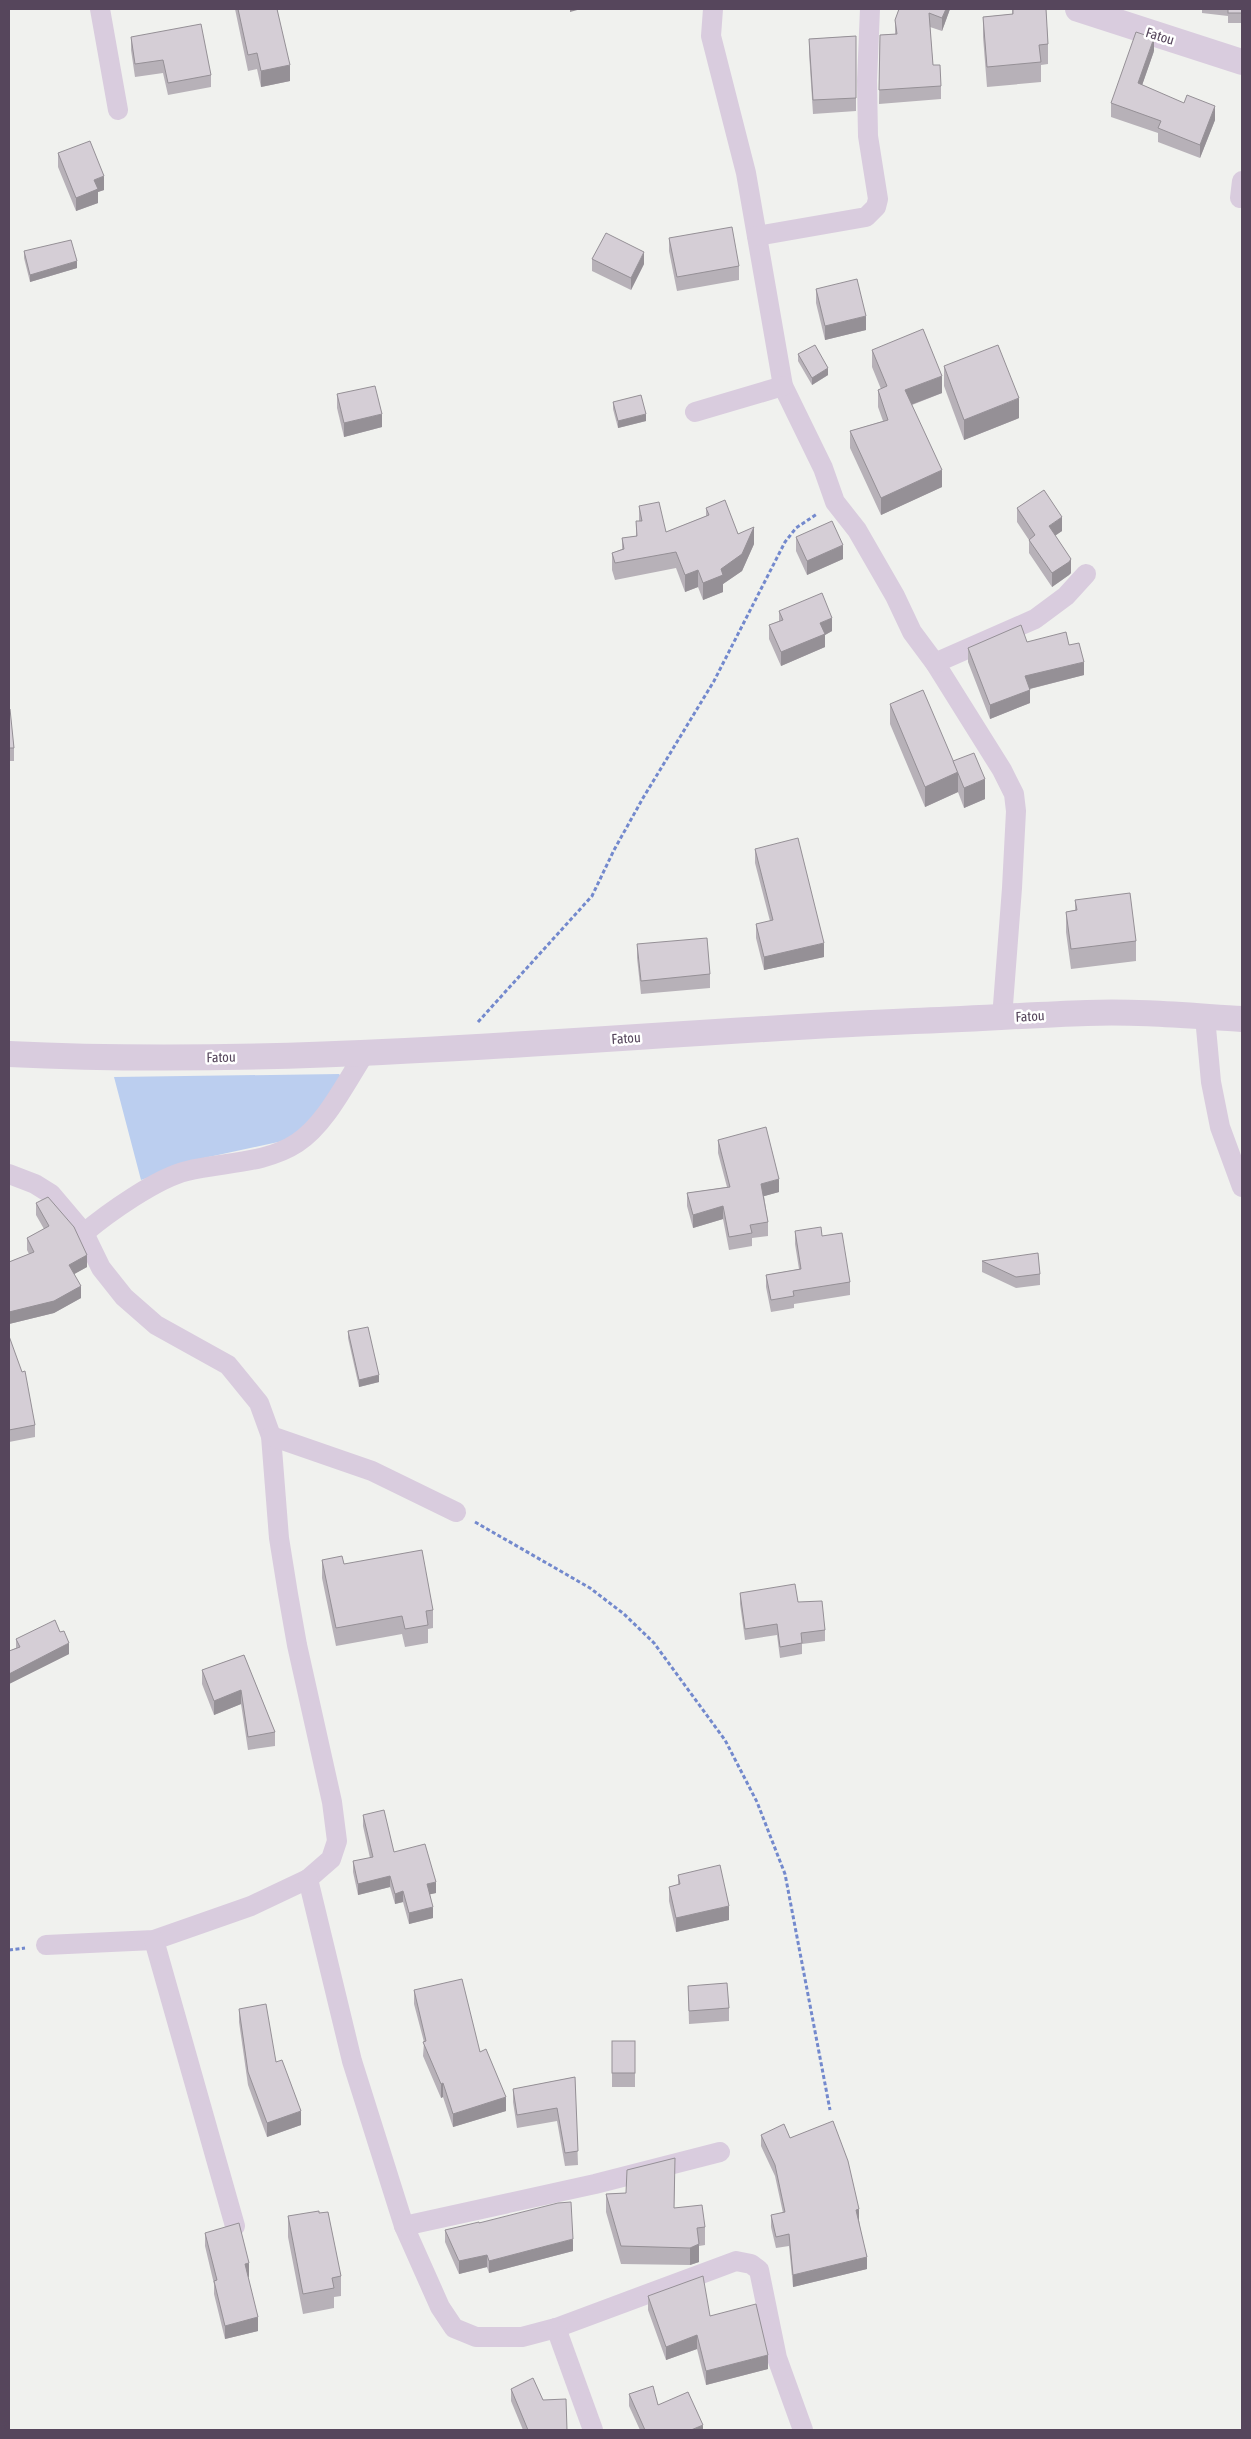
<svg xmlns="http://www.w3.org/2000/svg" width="1251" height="2439" font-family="'Asap Condensed',sans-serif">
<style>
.green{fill:#bbceef}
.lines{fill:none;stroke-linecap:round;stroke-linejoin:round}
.path{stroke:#7389cd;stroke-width:3;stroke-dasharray:4 2.5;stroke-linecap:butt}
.minor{stroke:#d9ccde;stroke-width:20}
.tertiary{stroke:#d9ccde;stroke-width:26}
.wall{fill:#b7b1b8}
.shaded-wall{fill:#959096}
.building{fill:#d5ced6;stroke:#959096}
.labels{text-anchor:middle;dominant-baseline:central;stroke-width:5;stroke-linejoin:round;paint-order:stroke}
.street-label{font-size:14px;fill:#56465c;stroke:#fff}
</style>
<rect width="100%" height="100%" fill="#f0f1ee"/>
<polygon class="green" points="339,1074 347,1083 292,1139 204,1158 141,1180 114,1077"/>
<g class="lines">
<g class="path">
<polyline points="478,1022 592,896 614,850 643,798 714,681 785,542 796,528 817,514"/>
<polyline points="475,1522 590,1588 624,1614 654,1643 725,1740 757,1802 785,1874 830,2110"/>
<polyline points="9,1950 25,1948"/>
</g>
<g class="minor">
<polyline points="100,9 118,110"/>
<polyline points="713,9 711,36 746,173 783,386 823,468 835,502 857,530 895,596 912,632 935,663 1002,770 1014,794 1016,811 1012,888 1002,1018"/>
<polyline points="1240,198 1242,181"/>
<polyline points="757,236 866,217 876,207 878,199 868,136 867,81 870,9"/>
<polyline points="695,412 783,386"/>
<polyline points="935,663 1035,619 1066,596 1086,574"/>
<polyline points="1205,1017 1211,1082 1220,1127 1242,1187"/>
<polyline points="9,1174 35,1184 51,1194 84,1233 101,1268 124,1297 156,1325 228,1365 259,1403 271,1436 279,1538 288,1594 297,1645 332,1802 337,1841 331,1859 308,1879 251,1906 154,1940 46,1945"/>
<path d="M84,1233c24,-20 73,-55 103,-62 36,-9 78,-7 110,-28 29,-19 49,-61 68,-90"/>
<polyline points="271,1436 372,1471 456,1512"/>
<polyline points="308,1879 352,2061 404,2226 440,2307 454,2328 476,2337 522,2337 556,2328 736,2261 751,2264 759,2270 777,2358 803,2430"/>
<polyline points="154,1940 235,2226"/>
<polyline points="404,2226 595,2184 720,2152"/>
<polyline points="556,2328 593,2430"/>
</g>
<g class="tertiary">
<polyline points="1078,9 1242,62"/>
<path d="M9,1054c302,15 603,-20 905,-33 58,-2 115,-6 173,-8 52,-2 104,3 155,6"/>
</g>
</g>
<g class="wall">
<polygon points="235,9 277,9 290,81 261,87 257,69 248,71"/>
<polygon points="899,9 950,9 942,31 930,27 933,65 941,86 941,99 879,104 880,35 895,34 895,20"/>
<polygon points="1012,9 1046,9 1048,44 1048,64 1041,65 1041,82 987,87 983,37 983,17 1012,14"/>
<polygon points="1202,9 1242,9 1242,23 1228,23 1228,16 1202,13"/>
<polygon points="856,36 856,111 813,114 809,53 809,39"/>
<polygon points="131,37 211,75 211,87 168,95 163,73 135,77 131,50"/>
<polygon points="1154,51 1142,85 1215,120 1200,158 1158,142 1158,133 1111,117 1111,103"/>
<polygon points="58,153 104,190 98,192 98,203 76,211 58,167"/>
<polygon points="669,238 739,266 739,280 677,291 669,251"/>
<polygon points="24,251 77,268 30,282 24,258"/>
<polygon points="592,259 644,264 631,290 592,271"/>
<polygon points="816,289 866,330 825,340 816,303"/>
<polygon points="872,350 942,393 912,405 942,487 881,515 850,448 850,431 883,421 878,407 878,390 881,389 872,367"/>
<polygon points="798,354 828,375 812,385 798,361"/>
<polygon points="944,366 1019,418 964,440 944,386"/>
<polygon points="337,394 382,427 344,437 337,408"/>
<polygon points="613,402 646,421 618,428 613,409"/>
<polygon points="639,506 666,532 706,516 706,508 738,534 754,544 742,571 723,584 723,592 703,600 698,587 685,592 676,568 615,580 612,570 612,553 622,549 622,538 636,536 636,521 639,521"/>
<polygon points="1017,508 1062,531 1055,535 1071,573 1069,575 1052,587 1029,553 1029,540 1017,522"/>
<polygon points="796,537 843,559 807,575 796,551"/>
<polygon points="779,611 832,631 825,635 825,647 781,666 769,639 769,625 779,621"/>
<polygon points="1027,642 1069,645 1084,675 1030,689 1030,703 990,719 968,662 968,648"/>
<polygon points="890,704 953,762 985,799 964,808 958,792 925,807 890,724"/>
<polygon points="9,710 14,748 14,761 9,761"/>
<polygon points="755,849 824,957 764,970 756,938 756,924 770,921 755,863"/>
<polygon points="1075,900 1136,941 1136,961 1071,969 1066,932 1066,912 1075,910"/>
<polygon points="637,944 710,974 710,988 641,994 637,958"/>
<polygon points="1242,1097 1242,1117 1241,1111 1241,1098"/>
<polygon points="718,1140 779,1192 764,1196 768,1222 768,1236 752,1238 752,1246 729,1250 723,1219 693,1228 687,1206 687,1193 727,1187 718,1153"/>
<polygon points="36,1203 87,1267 74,1274 81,1298 54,1313 9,1324 9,1262 29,1254 27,1250 27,1238 44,1229 36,1215"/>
<polygon points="795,1231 822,1236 850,1282 850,1295 794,1304 794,1308 771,1312 766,1287 766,1275 799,1269 795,1244"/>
<polygon points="982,1261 1040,1274 1040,1285 1016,1288 982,1272"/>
<polygon points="348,1331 379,1382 359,1387 348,1338"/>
<polygon points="9,1336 35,1425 35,1437 9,1442"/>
<polygon points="322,1560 344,1564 433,1610 433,1628 428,1629 428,1643 405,1647 402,1634 336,1646 322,1578"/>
<polygon points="740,1593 798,1602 825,1630 825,1641 802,1644 802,1654 780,1658 777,1635 745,1640 740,1604"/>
<polygon points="60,1632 69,1654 9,1684 9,1651 16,1648 16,1639"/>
<polygon points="244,1655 275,1732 275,1746 248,1750 241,1704 214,1715 202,1684 202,1670"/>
<polygon points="363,1815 394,1852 436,1893 430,1894 433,1918 409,1924 403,1902 395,1904 390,1887 358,1895 353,1872 353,1861 370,1858 363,1826"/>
<polygon points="678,1875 729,1920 676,1932 669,1901 669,1887 678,1885"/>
<polygon points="688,1986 729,2008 729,2021 689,2024"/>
<polygon points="414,1990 480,2052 506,2111 453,2127 443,2097 441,2098 423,2056 424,2042 414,2004"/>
<polygon points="239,2009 276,2062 301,2125 267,2137 248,2085 239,2022"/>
<rect x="612" y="2041" width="23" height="46"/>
<polygon points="575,2077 578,2165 565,2166 557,2121 517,2128 513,2102 513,2089"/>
<polygon points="761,2135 790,2138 859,2220 867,2269 793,2287 789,2246 776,2248 771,2227 771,2215 783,2213 775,2176 761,2146"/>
<polygon points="675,2176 674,2208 705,2227 705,2245 699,2246 699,2262 690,2265 621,2264 606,2212 606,2194 626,2193"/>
<polygon points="319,2213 341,2276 341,2296 334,2297 334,2308 303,2314 288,2237 288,2216"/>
<polygon points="479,2223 573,2251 489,2273 487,2267 459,2274 445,2242 445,2230"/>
<polygon points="205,2233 249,2277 248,2277 258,2331 225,2339 214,2294 214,2284 205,2246"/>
<polygon points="648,2296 710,2316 768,2369 706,2385 697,2349 666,2360 648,2310"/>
<polygon points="511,2389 543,2400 567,2430 523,2430 511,2401"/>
<polygon points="629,2394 658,2405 703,2430 640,2430 629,2406"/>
</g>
<g class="shaded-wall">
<polygon points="570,9 581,9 570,12"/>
<polygon points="946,9 950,9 942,31 942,18"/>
<polygon points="1154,38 1154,51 1138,97 1138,83"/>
<polygon points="290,65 290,81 261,87 261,71"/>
<polygon points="1215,106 1215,120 1200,158 1200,145"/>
<polygon points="104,176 104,190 98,192 98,203 76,211 76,198 94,180"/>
<polygon points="644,252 644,264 631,290 631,278"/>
<polygon points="77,261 77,268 30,282 30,275"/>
<polygon points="866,316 866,330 825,340 825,326"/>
<polygon points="828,368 828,375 812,385 812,378"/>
<polygon points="942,376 942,393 905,407 905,390"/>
<polygon points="1019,398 1019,418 964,440 964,420"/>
<polygon points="382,414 382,427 344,437 344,423"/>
<polygon points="646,414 646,421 618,428 618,421"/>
<polygon points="942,470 942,487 881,515 881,498"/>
<polygon points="1062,517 1062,531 1049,540 1049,526"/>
<polygon points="754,527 754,544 742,571 723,584 723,592 703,600 703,583 721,569"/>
<polygon points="843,545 843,559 807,575 807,561"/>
<polygon points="1071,559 1071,573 1069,575 1052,587 1052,573"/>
<polygon points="698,570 698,587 685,592 685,575"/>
<polygon points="832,618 832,631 825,635 825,647 781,666 781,652 820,623"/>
<polygon points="1084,662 1084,675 1025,690 1025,676"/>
<polygon points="1030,690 1030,703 990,719 990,705"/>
<polygon points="958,772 958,792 925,807 925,787"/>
<polygon points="985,779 985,799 964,808 964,788"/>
<polygon points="824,943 824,957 764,970 764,957"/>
<polygon points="779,1179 779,1192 761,1197 761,1184"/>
<polygon points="723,1206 723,1219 693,1228 693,1215"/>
<polygon points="87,1255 87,1267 69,1277 69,1265"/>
<polygon points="81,1286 81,1298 54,1313 9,1324 9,1312"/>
<polygon points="379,1375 379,1382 359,1387 359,1380"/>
<polygon points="69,1643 69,1654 9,1684 9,1674"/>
<polygon points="241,1690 241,1704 214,1715 214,1701"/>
<polygon points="390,1876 390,1887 358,1895 358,1884"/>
<polygon points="436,1882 436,1893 427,1895 427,1884"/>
<polygon points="403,1891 403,1902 395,1904 395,1894"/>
<polygon points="729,1906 729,1920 676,1932 676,1918"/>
<polygon points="433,1907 433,1918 409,1924 409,1913"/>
<polygon points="443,2083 443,2097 441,2098 441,2084"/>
<polygon points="506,2097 506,2111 453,2127 453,2114"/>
<polygon points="301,2111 301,2125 267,2137 267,2123"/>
<polygon points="859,2209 859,2220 856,2221 856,2210"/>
<polygon points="573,2239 573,2251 489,2273 489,2261"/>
<polygon points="699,2244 699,2262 690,2265 690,2248"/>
<polygon points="487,2255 487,2267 459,2274 459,2261"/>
<polygon points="867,2257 867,2269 793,2287 793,2275"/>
<polygon points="249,2263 249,2277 245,2278 245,2264"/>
<polygon points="258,2317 258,2331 225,2339 225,2326"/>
<polygon points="697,2335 697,2349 666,2360 666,2347"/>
<polygon points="768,2355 768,2369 706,2385 706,2371"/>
<polygon points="703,2425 703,2430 691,2430"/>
</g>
<g class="building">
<polygon points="238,9 277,9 290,65 261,71 257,53 248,55"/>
<polygon points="899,9 946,9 942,18 929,13 933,65 940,65 941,86 879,90 880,35 897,34 895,20"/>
<polygon points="1013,9 1046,9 1048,44 1039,45 1041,62 987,67 983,17 1013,14"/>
<rect x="1228" y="9" width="14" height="4"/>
<polygon points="201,24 211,75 168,83 163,60 135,64 131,37"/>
<polygon points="1136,32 1154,38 1138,83 1184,103 1187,95 1215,106 1200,145 1158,128 1161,121 1111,103"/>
<polygon points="856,36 856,98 813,100 809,39"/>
<polygon points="90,141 104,176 94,180 98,189 76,198 58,153"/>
<polygon points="732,227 739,266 677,277 669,238"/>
<polygon points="606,233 644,252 631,278 592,259"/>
<polygon points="71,240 77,261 30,275 24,251"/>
<polygon points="857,279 866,316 825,326 816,289"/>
<polygon points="923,329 942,376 905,390 942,470 881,498 850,431 888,420 878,390 887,386 872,350"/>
<polygon points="815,345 828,368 812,378 798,354"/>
<polygon points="998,345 1019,398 964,420 944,366"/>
<polygon points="375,386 382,414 344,423 337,394"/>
<polygon points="641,395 646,414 618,421 613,402"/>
<polygon points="1044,490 1062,517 1049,526 1071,559 1069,562 1052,573 1029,540 1035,535 1017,508"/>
<polygon points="725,500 738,534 754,527 742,554 721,569 723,575 703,583 698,570 685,575 676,552 615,563 612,553 624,549 622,538 637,536 636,521 642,521 639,506 659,502 666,532 709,515 706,508"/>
<polygon points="832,521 843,545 807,561 796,537"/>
<polygon points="822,593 832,618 820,623 825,634 781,652 769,625 783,620 779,611"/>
<polygon points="1021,625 1027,642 1066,632 1069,645 1079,643 1084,662 1025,676 1030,690 990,705 968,648"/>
<polygon points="923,690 958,772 925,787 890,704"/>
<polygon points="10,709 14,748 9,748 9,710"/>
<polygon points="974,753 985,779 964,788 953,761"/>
<polygon points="798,838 824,943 764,957 756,924 773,920 755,849"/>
<polygon points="1130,893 1136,941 1071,949 1066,912 1077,910 1075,900"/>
<polygon points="707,938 710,974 641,981 637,944"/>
<polygon points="766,1127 779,1179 761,1184 768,1222 750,1225 752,1233 729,1237 723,1206 693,1215 687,1193 730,1187 718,1140"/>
<polygon points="48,1197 74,1227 87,1255 69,1265 81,1286 54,1301 9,1312 9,1262 34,1252 27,1238 49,1226 36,1203"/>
<polygon points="821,1227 822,1236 842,1233 850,1282 793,1291 794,1296 771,1300 766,1275 801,1269 795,1231"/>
<polygon points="1038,1253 1040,1274 1016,1277 982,1261"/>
<polygon points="368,1327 379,1375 359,1380 348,1331"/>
<polygon points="9,1336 22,1372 25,1371 35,1425 9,1430"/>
<polygon points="422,1550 433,1610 426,1611 428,1625 405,1629 402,1616 336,1628 322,1560 342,1556 344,1564"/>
<polygon points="795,1584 798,1602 822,1601 825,1630 801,1633 802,1643 780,1647 777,1624 745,1629 740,1593"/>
<polygon points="55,1620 60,1632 64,1631 69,1643 9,1674 9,1651 20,1647 16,1639"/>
<polygon points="244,1655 275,1732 248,1737 241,1690 214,1701 202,1670"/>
<polygon points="384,1810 394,1852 425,1844 436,1882 427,1884 433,1907 409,1913 403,1891 395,1894 390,1876 358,1884 353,1861 373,1857 363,1815"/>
<polygon points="720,1865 729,1906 676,1918 669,1887 680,1884 678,1875"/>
<polygon points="462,1979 480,2052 486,2049 506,2097 453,2114 443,2083 441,2084 423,2042 426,2041 414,1990"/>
<polygon points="727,1983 729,2008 689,2011 688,1986"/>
<polygon points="266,2004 276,2062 282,2060 301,2111 267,2123 248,2072 239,2009"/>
<rect x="612" y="2041" width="23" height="32"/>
<polygon points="575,2077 578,2151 565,2153 557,2108 517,2115 513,2089"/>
<polygon points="833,2121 848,2161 859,2209 856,2210 867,2257 793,2275 789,2234 776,2237 771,2215 785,2212 775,2165 761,2135 784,2124 790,2138"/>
<polygon points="675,2158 674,2208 702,2205 705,2227 697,2228 699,2244 690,2248 621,2246 606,2194 626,2193 627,2170"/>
<polygon points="571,2202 573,2239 489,2261 487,2255 459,2261 445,2230 479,2222 479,2223 558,2203"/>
<polygon points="319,2211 319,2213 328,2212 341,2276 332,2278 334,2288 303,2294 288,2216"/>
<polygon points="239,2223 249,2263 245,2264 258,2317 225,2326 214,2281 217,2280 205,2233"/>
<polygon points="703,2276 710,2316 756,2304 768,2355 706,2371 697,2335 666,2347 648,2296"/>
<polygon points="533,2378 543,2400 566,2399 567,2430 528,2430 511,2389"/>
<polygon points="653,2386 658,2405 688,2392 703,2425 691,2430 645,2430 629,2394"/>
</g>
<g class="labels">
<g class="street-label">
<text transform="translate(1160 36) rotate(17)">Fatou</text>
<text transform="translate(1030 1016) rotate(-3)">Fatou</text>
<text transform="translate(626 1038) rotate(-4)">Fatou</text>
<text transform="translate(221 1057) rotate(-1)">Fatou</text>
</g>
</g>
<rect width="1251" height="2439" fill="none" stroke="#56465c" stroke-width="20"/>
</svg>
